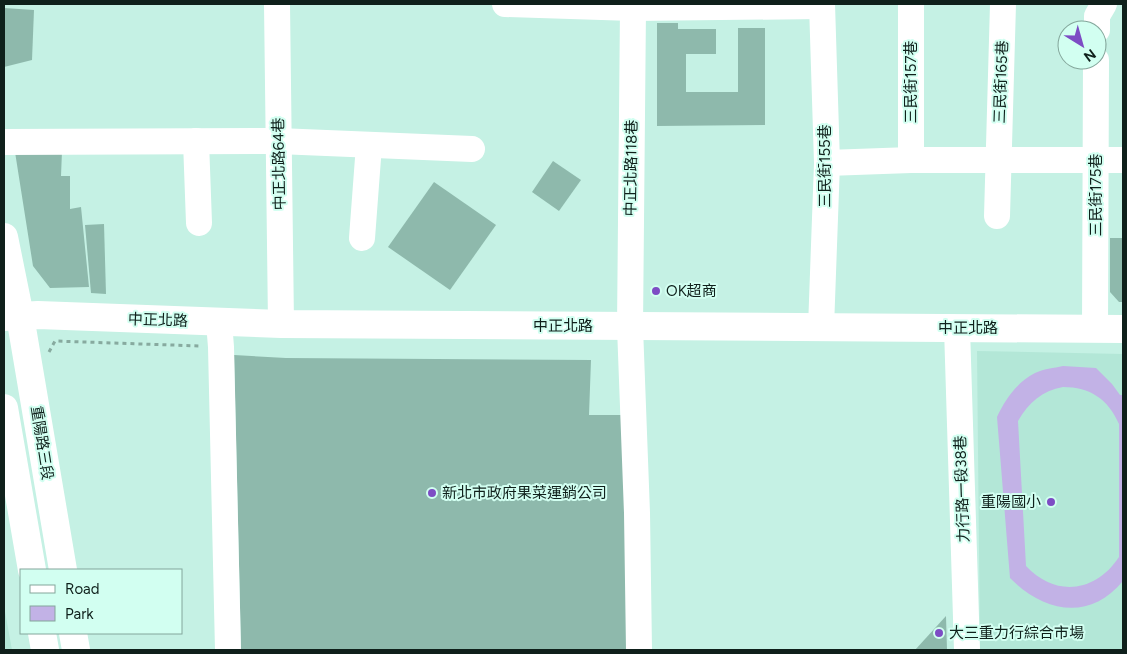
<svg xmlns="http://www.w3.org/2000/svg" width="1127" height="654" font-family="Figtree,'Noto Sans TC',sans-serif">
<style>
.built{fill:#b3e7d7}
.green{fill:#c2b2e6;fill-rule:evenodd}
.building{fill:#8eb9ac}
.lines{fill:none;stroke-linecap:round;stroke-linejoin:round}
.path{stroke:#87aa9f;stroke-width:3;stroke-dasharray:4 4;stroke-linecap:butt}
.minor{stroke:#fff;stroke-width:26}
.major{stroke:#fff;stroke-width:28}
.poi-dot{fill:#7d4cc4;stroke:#d2fff1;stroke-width:2}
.labels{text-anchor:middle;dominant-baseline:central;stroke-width:4;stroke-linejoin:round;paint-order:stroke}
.street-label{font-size:15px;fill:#0f201b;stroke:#d2fff1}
.poi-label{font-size:15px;fill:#0f201b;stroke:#d2fff1;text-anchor:start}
</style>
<rect width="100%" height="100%" fill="#c5f1e4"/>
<g class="built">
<polygon points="977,351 1123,354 1123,650 980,650"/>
<polygon points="4,606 12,650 4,650"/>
</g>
<path class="green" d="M1063,366l33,2 16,16 8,11h3v186c-34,41 -79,31 -113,-3l-13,-161c8,-17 20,-35 38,-44 8,-4 19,-5 28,-7zM1063,387c27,0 45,12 56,37v133c-23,35 -63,41 -93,9l-8,-145c11,-19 24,-30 45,-34z"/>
<g class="building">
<polygon points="4,8 34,10 32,60 4,67"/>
<polygon points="657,23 678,23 678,29 716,29 716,54 686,54 686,92 738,92 738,28 765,28 765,125 657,126"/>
<polygon points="62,151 61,176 70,176 70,209 81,207 89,287 50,288 33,266 15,152"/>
<polygon points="553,161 581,180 559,211 532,192"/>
<polygon points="434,182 496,225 450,290 388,247"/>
<polygon points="104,224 106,294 91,293 85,225"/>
<polygon points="1110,238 1123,238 1123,302 1119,302 1110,292"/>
<polygon points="234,355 286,358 591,360 589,415 625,415 630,650 241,650"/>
<polygon points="946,616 947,650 915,650"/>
</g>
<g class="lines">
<polyline class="path" points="49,352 55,341 200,346"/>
<g class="minor">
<polyline points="277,4 281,324"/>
<polyline points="505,4 633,8 822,6"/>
<polyline points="633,8 630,327 637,513 639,650"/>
<polyline points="1097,30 1097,16 1104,4"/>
<polyline points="196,141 199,223"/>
<polyline points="4,142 278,141 472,149"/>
<polyline points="911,160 911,4"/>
<polyline points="827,163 911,160 1123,160"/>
<polyline points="997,216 1003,4"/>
<polyline points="362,238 369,145"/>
<polyline points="219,322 221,347 228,650"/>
<polyline points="821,328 827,163 822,4"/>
<polyline points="957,328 967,650"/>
<polyline points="1095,329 1096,60"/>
</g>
<g class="major">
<polyline points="4,237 20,316 63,570"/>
<polyline points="4,317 38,315 281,324 1123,329"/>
<polyline points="4,408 32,570"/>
<polyline points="42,633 45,650"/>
<polyline points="73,633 76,650"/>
</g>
</g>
<g class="poi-dot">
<circle cx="656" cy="291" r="5"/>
<circle cx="432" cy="493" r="5"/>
<circle cx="1051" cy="502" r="5"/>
<circle cx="939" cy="633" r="5"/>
</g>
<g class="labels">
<g class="street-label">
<text transform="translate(911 82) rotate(-90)">三民街157巷</text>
<text transform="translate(1001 82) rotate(-88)">三民街165巷</text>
<text transform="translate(279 164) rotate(-91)">中正北路64巷</text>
<text transform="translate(825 166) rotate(-90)">三民街155巷</text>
<text transform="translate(631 168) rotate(-89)">中正北路118巷</text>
<text transform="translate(1096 195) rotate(-90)">三民街175巷</text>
<text transform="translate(158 320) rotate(2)">中正北路</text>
<text x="563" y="326">中正北路</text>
<text x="968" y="328">中正北路</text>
<text transform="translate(42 443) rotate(81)">重陽路三段</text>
<text transform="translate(962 489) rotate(-92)">力行路一段38巷</text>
</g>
<g class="poi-label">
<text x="666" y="291">OK超商</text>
<text x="442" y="493">新北市政府果菜運銷公司</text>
<text x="1041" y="502" text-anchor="end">重陽國小</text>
<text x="949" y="633">大三重力行綜合市場</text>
</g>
</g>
<rect width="1127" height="654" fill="none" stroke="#0f201b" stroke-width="10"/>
<rect x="20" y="569" width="162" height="65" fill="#d2fff1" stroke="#84a69b"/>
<rect x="30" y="585" width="25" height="8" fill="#ffffff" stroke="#84a69b"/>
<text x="65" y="594" font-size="15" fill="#0f201b">Road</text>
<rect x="30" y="606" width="25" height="15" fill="#c2b2e6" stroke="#84a69b"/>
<text x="65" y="619" font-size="15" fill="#0f201b">Park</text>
<g transform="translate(1082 45) rotate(143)"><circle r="24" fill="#d2fff1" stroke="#84a69b"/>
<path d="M0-4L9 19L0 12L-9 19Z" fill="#7d4cc4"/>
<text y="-8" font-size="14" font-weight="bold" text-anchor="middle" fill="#0f201b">N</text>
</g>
</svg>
